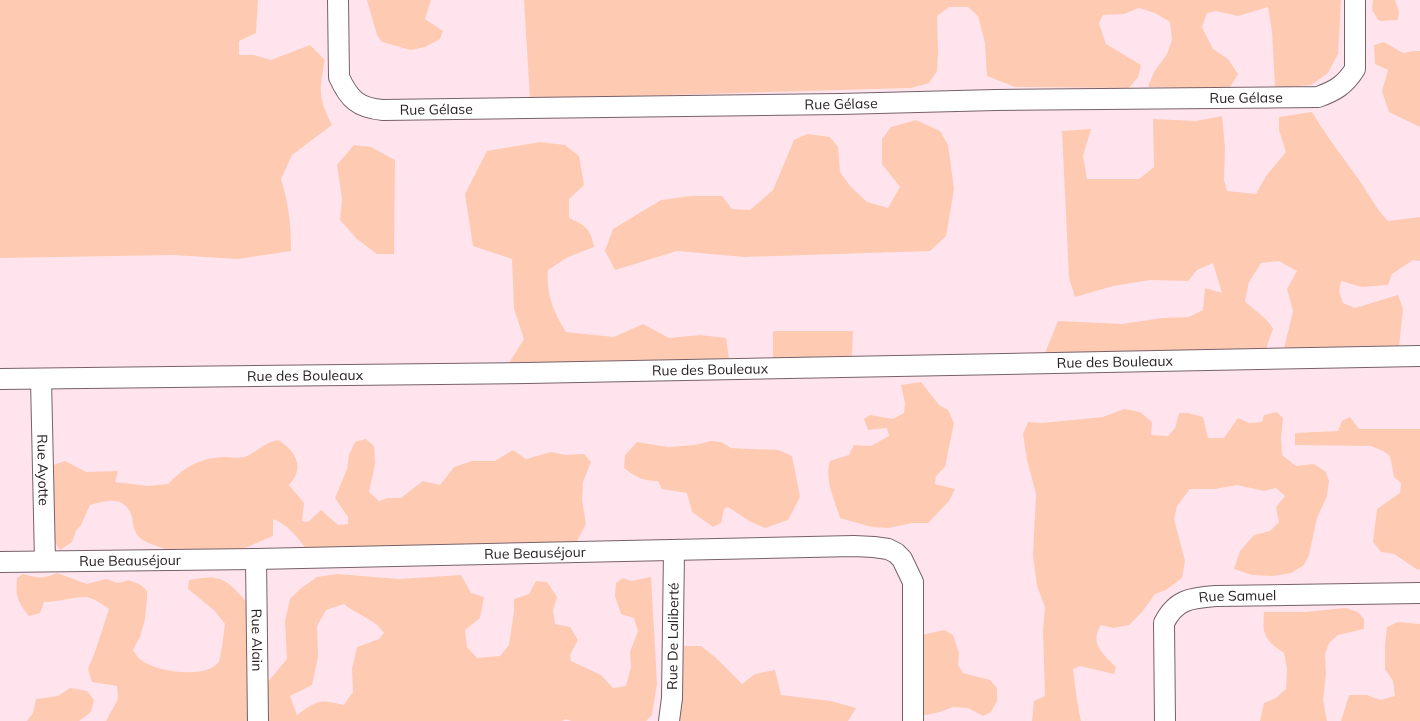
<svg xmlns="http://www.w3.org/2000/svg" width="1420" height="721" font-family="Mulish,sans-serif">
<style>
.green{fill:#fecbb2;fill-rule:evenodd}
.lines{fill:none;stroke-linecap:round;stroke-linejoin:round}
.minor-casing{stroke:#776169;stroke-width:22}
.minor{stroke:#fff;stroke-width:20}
.labels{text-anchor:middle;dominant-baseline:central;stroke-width:4;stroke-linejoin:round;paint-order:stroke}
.street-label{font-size:14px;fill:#2a2124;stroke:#ffe4ee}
</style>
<rect width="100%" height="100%" fill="#ffe4ee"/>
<g class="green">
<path d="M0,0h258l-2,33 -17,8v14h15l17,5 39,-15 15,15c-6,29 -7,38 7,65l-40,30 -11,24c8,26 10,45 10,72l-53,8 -65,-4 -173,3z"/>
<polygon points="367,0 431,0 425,19 443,31 440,39 425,47 411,50 382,42 377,35"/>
<polygon points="524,0 1341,0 1338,54 1328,73 1311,85 1275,88 1272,31 1268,7 1238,16 1216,11 1207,13 1202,27 1213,49 1228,59 1238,74 1229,89 1148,87 1154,72 1167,54 1172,40 1170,22 1155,13 1139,8 1124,14 1103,15 1099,23 1106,44 1141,65 1138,77 1129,88 1015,87 987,76 985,43 978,16 968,7 949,7 937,16 938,51 937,71 929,83 911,88 530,99"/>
<polygon points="1373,0 1395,0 1399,12 1398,20 1379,21 1372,10"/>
<polygon points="1384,42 1403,53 1413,51 1420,51 1420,127 1389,112 1382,91 1388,70 1375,64 1374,45"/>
<path d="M1312,112c14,24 31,45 47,68 10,14 17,29 29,41l32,-4v44l-7,-1 -21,14 -4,11 -26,2 -21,-6 -2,10 4,12 12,5 43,-13 5,14 -4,38 -115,2 9,-38 -6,-22 10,-18 -18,-10 -18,2 -12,19 -4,19c9,10 22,16 28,28l-7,20 -221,4 13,-32 64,3 40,-6 27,-1 14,-7 2,-22 17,5 -9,-30 -16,7 -9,11 -38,-1 -37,6 -38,11 -6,-19 -7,-147 29,-2 -8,27 4,23h52l15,-12 -1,-48 43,2 26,-5 3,31 -1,33 3,11 29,3 10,-18 20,-24 -7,-22v-13z"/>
<polygon points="916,120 940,131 948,145 954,189 946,236 930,251 744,257 677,251 615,270 605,251 613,229 661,200 691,196 722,196 732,209 750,210 773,190 794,140 807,134 830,137 838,147 840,172 850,186 867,202 888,208 900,187 882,164 882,139 891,127"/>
<path d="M540,142l25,3 14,11 5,29 -15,14v19c16,7 22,11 25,29l-26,10 -20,13c-2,24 5,41 18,62l48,5 29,-13 26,14 31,-3 26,3 3,21 -220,4 15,-24 -10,-30 -2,-50 -39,-13 -8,-52 22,-43z"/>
<polygon points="354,145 371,147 395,160 394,254 377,254 357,239 340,220 342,199 337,165"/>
<polygon points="773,331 853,331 852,356 773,358"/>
<path d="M921,382l18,23 9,5 6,13 -9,44 -9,9 -1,8 20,5 -6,12 -21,22h-16l-23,5 -17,-1 -32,-9c-5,-17 -16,-39 -10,-57l19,-6 5,-10 17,1 18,-10 -2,-8 -19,2 -4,-11 6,-4 23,4 11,-6 1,-10 -4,-18z"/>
<path d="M1124,409l16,3 12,10 -1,13 17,1 7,-8 4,-15h9l15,4 5,21h16l14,-20 11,5 13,-1 2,-7 13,-3 6,6 -2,20 1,17 14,11 18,-2 12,8 3,9 -2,15 -10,22 -8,37 -5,10 -13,8 -18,3 -21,-1 -18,-6 6,-18 14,-16 16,-4 9,-9 -3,-15 9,-11 -9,-8 -12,3 -27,-6 -22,4h-25l-13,17 -3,13 11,42 -3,17 -16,12 -11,4 -13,18 -13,13 -16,3 -12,-3c-12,19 2,29 15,42l-2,7 -34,-8 -7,3c2,17 4,35 8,52h-49l2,-20 11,-5 -2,-66 2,-23 -8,-21 -4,-31 3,-61 -9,-34 -4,-26 5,-12 14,1 61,-6z"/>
<polygon points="1350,417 1359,429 1420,429 1420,569 1418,570 1394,554 1381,552 1373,542 1377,509 1400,493 1401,483 1394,477 1390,456 1383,451 1371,446 1295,445 1295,433 1338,431 1342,421"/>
<path d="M366,439l8,7 1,18 -6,28 10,9 9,-3h13l22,-17 17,4 14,-18 18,-6h23l18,-11 13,9 25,-7 15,3 18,-1 7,8 -8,20 -1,18 4,24 -10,19 -270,6c-9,-13 -18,-24 -33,-30v17l-33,14 -70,2c-10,-7 -24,-7 -32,-16 -6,-7 -4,-14 -7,-22 -8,-19 -26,-13 -41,-9l-9,20 -5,6 -4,11 -12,8 -6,-9 -3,-75 14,-5 21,11 32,-1 -3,11 33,4 20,-2c16,-17 32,-26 55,-27 7,0 18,2 24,-1 13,-6 14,-12 31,-16 11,7 24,19 18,34 -1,4 -5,8 -7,11l15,18 -2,18 6,1 13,-12 17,15 10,-1v-7l-13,-19 12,-29 2,-14 6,-13z"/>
<path d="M711,441l10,1 10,6 48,2 13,6 8,41 -12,23 -23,8 -14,-6 -23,-15 -4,2 -3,14 -8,4 -21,-15 -5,-19 -25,-4 -4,-8c-16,0 -22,-4 -34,-13l1,-13 12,-13 31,5 27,-2z"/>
<path d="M57,573l30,11 19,-5 12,4 11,-3 12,5 6,6v8l-2,20 -5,18 -7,13c2,3 5,8 8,10 14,11 51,16 68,9 3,-1 7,-4 10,-7l3,-15 3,-23 -10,-13 -27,-22 1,-9c34,-7 37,0 59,23l-1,118h-141l12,-22 -1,-13 -25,-4 -4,-13 7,-17 14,-43c-7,-5 -16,-12 -25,-12 -11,0 -26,5 -40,5l-4,11 -11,3c-11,-14 -14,-19 -12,-38l6,-4c15,4 20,5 34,-1z"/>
<path d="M337,574l62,5 62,-4 10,18 13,4 -4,21 -15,12 2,17 10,11 23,-2 9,-11 5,-34v-12l15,-5 7,-13 11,1 10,15 -4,13 2,14 15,3 8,13 -8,15 1,6 30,14 12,13 13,-2 5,-19 -1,-15 8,-21 -4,-13 -13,-4 -6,-18 1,-13 7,-5 8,3 20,-4 6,106 -5,32 -6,6h-75l-5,-2 -4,2h-293l-3,-37 21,-25 -2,-38 5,-22 10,-10 17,-12zM344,604c13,11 31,15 40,29l-5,6 -22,8 -5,22 1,23 -9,13c-25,-6 -26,-5 -47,10l-7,-19 22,-11 6,-28 -1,-31 9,-16z"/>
<path d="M1346,608l12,4 6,7v10l-26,6 -9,8 -4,11 1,20 -3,26 4,21h-67l4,-18 12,-5 10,-9 1,-20 -3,-16c-19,-13 -22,-17 -20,-41h41z"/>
<polygon points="1398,622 1420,624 1420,721 1341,721 1349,695 1367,695 1380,700 1395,696 1393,681 1385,669 1385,646 1387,627"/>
<polygon points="944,630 953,635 959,653 958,665 963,673 990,680 997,688 997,701 991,712 983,716 968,708 953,707 940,712 921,716 922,635"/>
<polygon points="680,646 701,646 716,658 742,684 755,674 775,670 781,695 831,701 856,708 848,721 678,721"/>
<polygon points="70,688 87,691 94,700 91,712 79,721 27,721 33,713 36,699 58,696"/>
</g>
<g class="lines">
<g class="minor-casing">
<g id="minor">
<path id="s1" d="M338,0l1,77c10,22 19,31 44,33l457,-6 156,-4 322,-3c17,-6 27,-12 37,-28v-69"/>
<path id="s2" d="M0,379l527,-6 893,-17"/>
<path id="s3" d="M41,379l4,182"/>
<path id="s4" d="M256,559l2,162"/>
<path id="s5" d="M0,562l256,-3 598,-13 20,1 14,2 8,4 6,6 11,23v139"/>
<path id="s6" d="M669,721l3,-23 2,-147"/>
<path id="s7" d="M1165,721l-1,-98c12,-24 27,-25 52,-27l204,-3"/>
</g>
</g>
<use href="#minor" class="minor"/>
</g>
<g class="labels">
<g class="street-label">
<text stroke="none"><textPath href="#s1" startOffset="999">Rue Gélase</textPath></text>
<text stroke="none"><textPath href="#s1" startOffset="594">Rue Gélase</textPath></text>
<text stroke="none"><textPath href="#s1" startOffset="189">Rue Gélase</textPath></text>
<text stroke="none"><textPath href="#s2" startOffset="1115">Rue des Bouleaux</textPath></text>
<text stroke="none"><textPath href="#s2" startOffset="710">Rue des Bouleaux</textPath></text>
<text stroke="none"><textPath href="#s2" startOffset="305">Rue des Bouleaux</textPath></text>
<text stroke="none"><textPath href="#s3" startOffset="91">Rue Ayotte</textPath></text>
<text stroke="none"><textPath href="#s5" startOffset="535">Rue Beauséjour</textPath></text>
<text stroke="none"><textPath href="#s5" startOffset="130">Rue Beauséjour</textPath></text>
<text stroke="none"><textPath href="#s7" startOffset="182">Rue Samuel</textPath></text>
<text stroke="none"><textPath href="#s6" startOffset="85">Rue De Laliberté</textPath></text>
<text stroke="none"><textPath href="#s4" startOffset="81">Rue Alain</textPath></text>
</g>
</g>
</svg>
